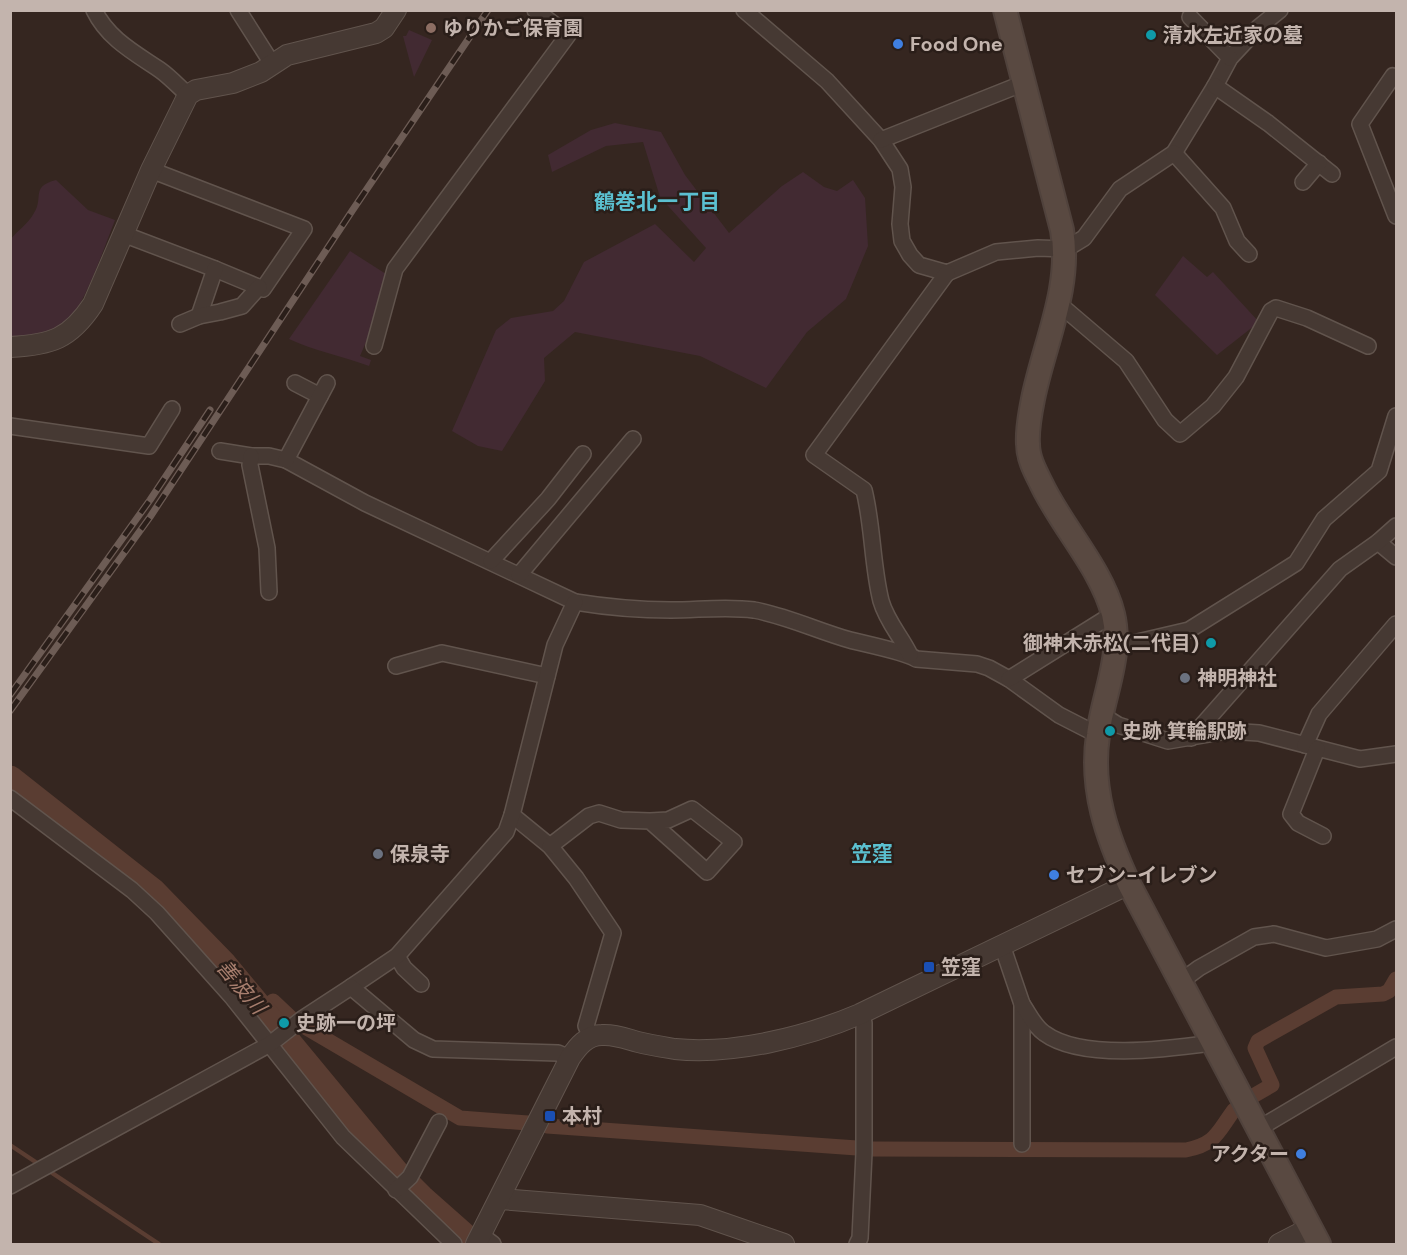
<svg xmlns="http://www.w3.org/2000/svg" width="1407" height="1255" font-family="'DM Sans','Noto Sans JP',sans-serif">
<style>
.green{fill:#422a32}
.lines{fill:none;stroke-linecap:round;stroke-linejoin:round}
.stream{stroke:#5a3d32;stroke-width:4.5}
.canal{stroke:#5a3d32;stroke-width:15}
.river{stroke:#5a3d32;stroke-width:27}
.minor-casing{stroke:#61544d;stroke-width:18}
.tertiary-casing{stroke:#61544d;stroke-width:22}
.secondary-casing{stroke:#50423c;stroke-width:26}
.minor{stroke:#463933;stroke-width:15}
.tertiary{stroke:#463933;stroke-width:20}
.secondary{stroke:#594941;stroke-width:22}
.rail-casing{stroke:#6d5c55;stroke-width:7}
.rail{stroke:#2a1e19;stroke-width:4.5;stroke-dasharray:14;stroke-linecap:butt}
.education-dot{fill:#8d6e63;stroke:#2a1e19;stroke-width:2}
.culture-dot{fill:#0f9aa8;stroke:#2a1e19;stroke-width:2}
.shop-dot{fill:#3f7fe0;stroke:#2a1e19;stroke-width:2}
.worship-dot{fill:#6b7280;stroke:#2a1e19;stroke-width:2}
.transit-dot{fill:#1a4fb4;stroke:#2a1e19;stroke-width:2}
.labels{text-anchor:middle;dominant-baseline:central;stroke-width:5;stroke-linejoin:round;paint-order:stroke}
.poi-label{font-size:20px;font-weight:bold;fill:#c3b4ad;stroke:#2a1e19;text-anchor:start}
.neighbourhood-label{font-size:21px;font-weight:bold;fill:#5bc0d0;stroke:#2a1e19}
.water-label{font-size:21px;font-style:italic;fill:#a77e6e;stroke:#2a1e19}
</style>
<rect width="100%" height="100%" fill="#352620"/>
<g class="green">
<polygon points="409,30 432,40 414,77 403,36 406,36"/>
<polygon points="615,123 661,132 685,175 729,233 782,186 803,172 824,187 837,191 853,180 865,198 868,246 846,299 807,332 766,388 700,356 575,332 544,358 545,381 502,451 478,446 452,431 496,330 511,318 553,311 564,301 584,262 655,224 694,262 706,248 660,197 643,142 606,146 552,172 548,155 591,130"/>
<path d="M56,180l32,30 27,10c-9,23 -29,81 -44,97 -16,16 -40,19 -60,19l-1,-96c8,-10 18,-16 24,-27 10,-16 -4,-26 22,-33z"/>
<path d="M350,251l36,23 -13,52 -13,30 11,4 -2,6c-27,-10 -54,-15 -80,-27z"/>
<polygon points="1183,256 1207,277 1213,272 1259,322 1217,355 1155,295"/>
</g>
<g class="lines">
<polyline class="stream" points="10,1145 159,1244"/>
<g class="canal">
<polyline points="273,1001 291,1018"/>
<polyline points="305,1027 460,1118 528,1123"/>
<polyline points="1253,1096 1272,1085 1255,1048 1258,1041 1336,997 1383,994 1389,991 1396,979"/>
<polyline points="547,1126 857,1148"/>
<path d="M870,1149l316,1c30,-6 31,-17 48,-40"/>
</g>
<polyline class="river" points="10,779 152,891 224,965 396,1173 421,1198 473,1244"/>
<g class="minor-casing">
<g id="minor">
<path d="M94,10c14,29 41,43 66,60 10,7 19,17 28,25"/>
<polyline points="238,10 273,65"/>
<polyline points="744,10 827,81 881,140 900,169 903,187 900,224 902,241 910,255 919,265 947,273 996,252 1038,248 1066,249 1084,238 1120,189 1174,153 1215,86 1230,58 1259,27 1280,10"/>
<polyline points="1190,17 1230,58"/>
<polyline points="1396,77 1393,76 1360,124 1396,216"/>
<polyline points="1215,86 1268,123 1332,174"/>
<polyline points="881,140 1024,83"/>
<polyline points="1174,153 1223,208 1237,241 1249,254"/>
<polyline points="1303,182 1319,163"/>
<polyline points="123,234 215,269 263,289 304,229 151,170"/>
<polyline points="1058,303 1126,361 1165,420 1180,434 1213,406 1236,377 1271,311 1276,308 1307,318 1368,346"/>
<polyline points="199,316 215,269"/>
<polyline points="180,324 199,316 220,312 242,306 259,287"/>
<polyline points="374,346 395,269 568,35 535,10"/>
<polyline points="295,383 320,396"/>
<polyline points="10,426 149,446 172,409"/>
<path d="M220,451l31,5h18l17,4 79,43 210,99c31,5 64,8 96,8 27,0 56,-4 83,0 33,6 64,21 96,30 15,4 56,12 66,19l61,5 12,4 20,11 50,36 39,20"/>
<polyline points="251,456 250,465 267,548 269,592"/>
<polyline points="286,460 327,383"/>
<polyline points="1378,542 1396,557"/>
<polyline points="491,561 548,499 583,454"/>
<polyline points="519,575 633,439"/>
<polyline points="1116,647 1189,630 1296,563 1324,519 1379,471 1396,416"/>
<path d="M910,655c-9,-19 -23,-33 -29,-54 -9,-36 -8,-75 -17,-111l-50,-35 133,-182"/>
<polyline points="396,666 442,653 547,676"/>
<polyline points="1009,679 1113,614"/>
<polyline points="1102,715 1118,725 1168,741 1227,731 1259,733 1360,759 1396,754"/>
<polyline points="1191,738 1340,569 1378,542 1396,526"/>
<polyline points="1305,745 1319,714 1396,624"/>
<polyline points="1317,749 1291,814 1298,823 1323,836"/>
<polyline points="10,798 132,890 157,913 232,997 343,1137 454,1244"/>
<polyline points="512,815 550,846 576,878 613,933 586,1026 591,1037"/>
<polyline points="550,846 589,816 599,813 621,820 650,821 668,820 692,809 734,842 707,872 650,821"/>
<polyline points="1002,945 1022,1004 1022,1144"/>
<polyline points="397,956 404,968 421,984"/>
<polyline points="1180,982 1199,968 1254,937 1274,934 1326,948 1377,939 1396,929"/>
<polyline points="351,987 397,956 506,832 512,815 555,645 575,602"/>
<path d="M1022,1004c7,10 12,22 22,29 38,28 124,16 168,10"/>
<polyline points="1258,1129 1396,1047"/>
<polyline points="10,1186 270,1044 302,1019 351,987 414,1040 433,1049 558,1053 570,1058"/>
<polyline points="396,1190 410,1177 439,1122"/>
<polyline points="481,1235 493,1244"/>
<polyline points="857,1244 860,1238 864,1153 864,1023 860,1014"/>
</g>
</g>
<g class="tertiary-casing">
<g id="tertiary">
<path d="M10,347c41,-2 60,-8 83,-43l58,-134 37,-75 8,-5 37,-7 28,-11 26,-17 89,-22 8,-5 12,-18"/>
<polyline points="500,1199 700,1215 784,1244"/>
<path d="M476,1244l94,-186c8,-12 17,-23 32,-23 13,-1 25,4 36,7 12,3 25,5 37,7 58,6 131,-12 185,-35l269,-130"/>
<polyline points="1279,1244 1310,1228"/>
</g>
</g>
<g class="secondary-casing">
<path id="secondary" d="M1005,10l57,220c10,57 -18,114 -29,169 -3,15 -6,31 -5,45 0,14 7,27 13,39 20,43 61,86 72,131 10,41 -10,81 -15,121 -8,54 9,102 31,149l190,360"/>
</g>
<use href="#minor" class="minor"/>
<use href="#tertiary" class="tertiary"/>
<use href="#secondary" class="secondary"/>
<g class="rail-casing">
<g id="rail">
<polyline points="10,695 150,500 210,410"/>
<polyline points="10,711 150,517 352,211 488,10"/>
</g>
</g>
<use href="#rail" class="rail"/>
</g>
<circle class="education-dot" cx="431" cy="28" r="6"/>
<g class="culture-dot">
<circle cx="1151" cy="35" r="6"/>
<circle cx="1211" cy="643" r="6"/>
<circle cx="1110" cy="731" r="6"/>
<circle cx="284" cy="1023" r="6"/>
</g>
<g class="shop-dot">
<circle cx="898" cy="44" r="6"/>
<circle cx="1054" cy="875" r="6"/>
<circle cx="1301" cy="1154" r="6"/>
</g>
<g class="worship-dot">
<circle cx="1185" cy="678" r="6"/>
<circle cx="378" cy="854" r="6"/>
</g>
<g class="transit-dot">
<rect x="923" y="961" width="12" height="12" rx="3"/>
<rect x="544" y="1110" width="12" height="12" rx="3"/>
</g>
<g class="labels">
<g class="poi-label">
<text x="443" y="28">ゆりかご保育園</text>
<text x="1163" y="35">清水左近家の墓</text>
<text x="910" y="44">Food One</text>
<text x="1199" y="643" text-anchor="end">御神木赤松(二代目)</text>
<text x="1197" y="678">神明神社</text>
<text x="1122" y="731">史跡 箕輪駅跡</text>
<text x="390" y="854">保泉寺</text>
<text x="1066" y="875">セブン-イレブン</text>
<text x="941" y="967">笠窪</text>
<text x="296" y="1023">史跡一の坪</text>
<text x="562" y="1116">本村</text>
<text x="1289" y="1154" text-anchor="end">アクター</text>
</g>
<g class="neighbourhood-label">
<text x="657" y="202">鶴巻北一丁目</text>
<text x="872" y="854">笠窪</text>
</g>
<g class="water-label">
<text transform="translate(241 987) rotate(50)">善波川</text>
</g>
</g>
<rect width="1407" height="1255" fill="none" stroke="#c3b4ad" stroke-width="24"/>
</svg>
